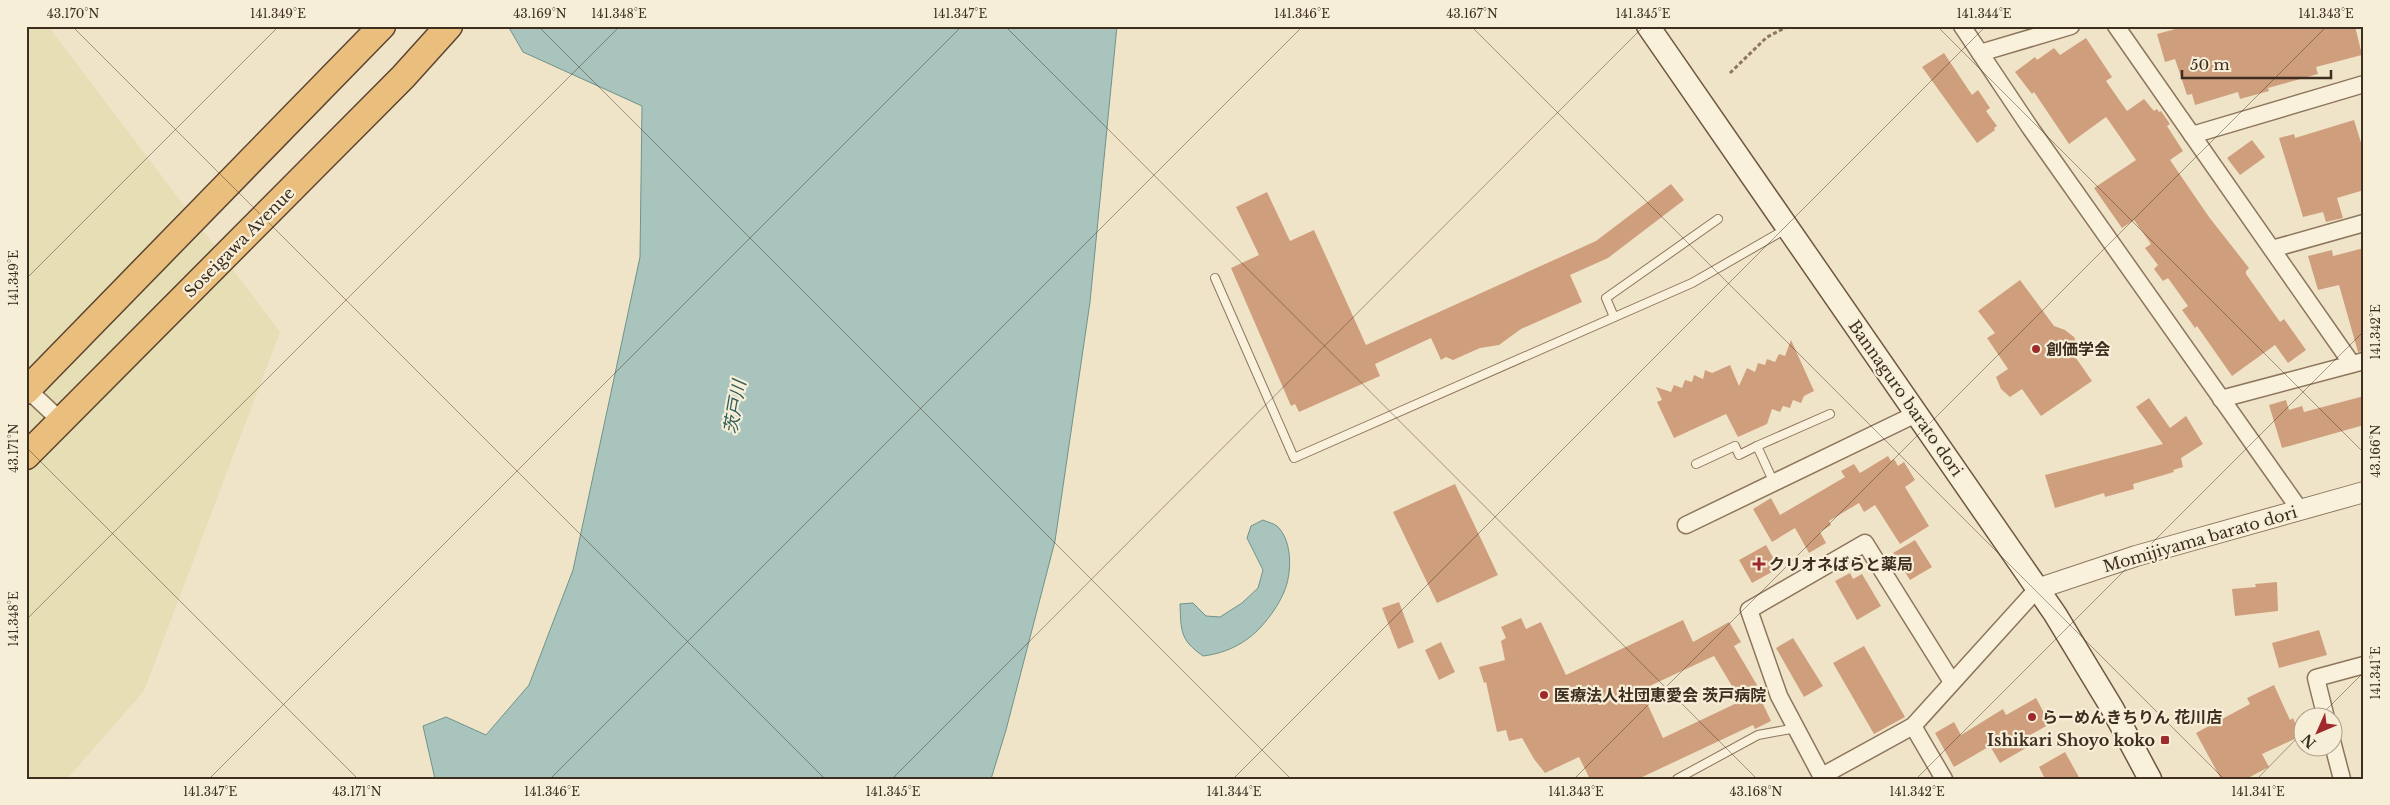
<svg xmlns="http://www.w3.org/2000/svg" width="2390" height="805" font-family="'Libre Baskerville','Noto Sans JP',serif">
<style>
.farmland{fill:#e6deb5}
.water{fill:#a9c4bc;stroke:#6f938a}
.building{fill:#cf9f7d;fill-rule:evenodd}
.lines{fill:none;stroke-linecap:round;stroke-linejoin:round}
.service-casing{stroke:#8d765c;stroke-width:10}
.minor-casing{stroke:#8d765c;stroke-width:19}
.tertiary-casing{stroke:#8d765c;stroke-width:22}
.secondary-casing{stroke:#6f573f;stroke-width:25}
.trunk-casing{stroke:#5b4430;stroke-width:29}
.path{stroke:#8d765c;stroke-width:3;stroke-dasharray:4 2.5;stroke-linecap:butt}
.service{stroke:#faf1dc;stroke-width:8}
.minor{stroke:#faf1dc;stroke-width:16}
.tertiary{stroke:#faf1dc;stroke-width:20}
.secondary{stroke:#faf1dc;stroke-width:22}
.trunk{stroke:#eabe7c;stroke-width:26}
.ticks{fill:none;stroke:#3d2e20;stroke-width:1;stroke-opacity:0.45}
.poi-dot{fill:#9e2a2b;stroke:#f7eed8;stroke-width:2}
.labels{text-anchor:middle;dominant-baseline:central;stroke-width:4.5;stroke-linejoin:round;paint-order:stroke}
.street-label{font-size:16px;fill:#3d2e20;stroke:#f7eed8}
.poi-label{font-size:16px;font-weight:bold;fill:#3d2e20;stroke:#f7eed8;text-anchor:start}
.water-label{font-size:18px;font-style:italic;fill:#2f5d5a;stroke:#f7eed8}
.neatline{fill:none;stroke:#3d2e20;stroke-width:2}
.ticks-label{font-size:12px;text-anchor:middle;fill:#3d2e20}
</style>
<rect width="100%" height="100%" fill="#f0e4c8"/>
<polygon class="farmland" points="26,26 48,26 280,332 144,691 67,779 26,779"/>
<g class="water">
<polygon points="508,26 1117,26 1090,302 1055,541 1006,730 991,779 435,779 423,726 446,717 486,735 529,685 573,570 640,257 642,106 523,52"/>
<path d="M1263,520c4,2 10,3 14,6 16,15 15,48 7,66 -7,17 -23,38 -38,48 -13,9 -27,14 -43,16 -23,-16 -22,-25 -23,-52l13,-1 13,13 14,1 22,-14 16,-15 5,-18 -16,-32 4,-12z"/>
</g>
<g class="building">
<polygon points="2186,26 2355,26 2362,55 2316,67 2318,74 2268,88 2269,91 2240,99 2238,92 2195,105 2192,94 2187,95 2175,59 2165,62 2157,34"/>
<polygon points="2086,38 2112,77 2106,81 2127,111 2144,99 2154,111 2157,109 2159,112 2161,111 2170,124 2167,126 2183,151 2170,160 2209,217 2249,268 2246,271 2246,274 2280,322 2284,319 2306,350 2288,363 2275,345 2232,376 2197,326 2195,328 2182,310 2188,306 2168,278 2163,281 2154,269 2158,265 2145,248 2151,244 2134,220 2122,228 2094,188 2136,160 2109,121 2106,117 2069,144 2034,92 2032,94 2015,72 2035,57 2037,60 2054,48 2060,55"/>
<polygon points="1944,53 1972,95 1978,90 1990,108 1986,111 1997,126 1994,128 1995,130 1977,143 1922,67"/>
<polygon points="2354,120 2364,152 2364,190 2337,198 2343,218 2326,222 2323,212 2303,217 2279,138 2294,134 2295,138"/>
<polygon points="2252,140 2265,157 2240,175 2227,158"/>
<polygon points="1671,184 1684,200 1608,258 1570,275 1582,302 1521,329 1499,345 1480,348 1453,360 1446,357 1441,360 1431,338 1375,364 1380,376 1299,412 1295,404 1291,406 1231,268 1259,255 1236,207 1267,192 1290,241 1314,230 1366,345 1596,241"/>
<polygon points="2364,248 2364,351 2358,352 2339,285 2318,290 2308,256 2332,250 2333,256"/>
<polygon points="2020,280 2054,326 2065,330 2074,337 2078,346 2076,358 2092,381 2041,416 2022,389 2010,397 2001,389 1996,377 2008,369 1987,338 1995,333 1978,311"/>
<polygon points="1791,340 1814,391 1804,396 1801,403 1793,400 1790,408 1783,406 1780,412 1772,409 1767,424 1738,437 1726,414 1674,438 1657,402 1662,400 1656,387 1671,392 1674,385 1682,388 1685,380 1692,382 1694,375 1703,379 1705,370 1712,373 1730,365 1739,386 1747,368 1755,372 1758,363 1765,365 1767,359 1775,362 1779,354 1785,356"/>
<polygon points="2364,396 2364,425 2282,448 2269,405 2286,400 2289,410 2302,406 2304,412"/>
<polygon points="2149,398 2170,428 2186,416 2203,444 2181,458 2183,467 2173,470 2174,472 2133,484 2134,489 2105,497 2104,493 2055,508 2045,475 2163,444 2136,407"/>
<polygon points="1888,456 1891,461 1894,459 1898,466 1904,462 1915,480 1905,487 1929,526 1900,544 1875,505 1864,512 1859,503 1829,521 1831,525 1820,532 1826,543 1809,553 1795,528 1772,542 1753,509 1771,498 1780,515 1845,477 1841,471 1854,464 1860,473"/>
<polygon points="1455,484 1498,575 1437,603 1393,512"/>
<polygon points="1915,540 1932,567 1910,580 1893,553"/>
<polygon points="1766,545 1779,568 1752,583 1739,560"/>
<polygon points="1850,573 1853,579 1862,574 1881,606 1857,620 1835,581"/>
<polygon points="2277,582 2278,611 2235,616 2232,589 2256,587 2255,584"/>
<polygon points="1399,602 1414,642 1398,649 1382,608"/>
<path d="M1521,618l5,11 15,-7 25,53 117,-55 10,22 36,-20 12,20 -7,4 23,39 -2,2 16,34 -16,8 -2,-4 -115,54h-48l-11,-22 -34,16 -11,-14 -12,-21 -13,3 -3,-11 -9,2 -11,-50 -2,1 -5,-16 26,-7 -4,-19 5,-3 -5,-11zM1714,656l27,45 -78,37 -22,-48z"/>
<polygon points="2319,630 2327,655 2279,668 2272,643"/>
<polygon points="1793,638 1823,686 1804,697 1776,648"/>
<polygon points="1441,642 1455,672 1439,680 1425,650"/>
<polygon points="1864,646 1905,717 1874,734 1833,663"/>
<polygon points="2274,685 2290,720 2293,718 2301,736 2262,754 2269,767 2246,779 2221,779 2196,733 2250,704 2247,698"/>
<polygon points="2036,698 2050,724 2021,740 2026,748 2000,763 1990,746 1954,767 1935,733 1954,722 1961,735 2003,709 2006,715"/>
<polygon points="2065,752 2080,779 2045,779 2039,767"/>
</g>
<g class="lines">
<g class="service-casing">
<g id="service">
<polyline points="1215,278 1294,458 1692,283 1786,229"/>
<polyline points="1614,317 1606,298 1718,219"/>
<polyline points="1696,464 1735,446 1739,455 1757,446"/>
<polyline points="1774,483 1757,446 1830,414"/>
<polyline points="1677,779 1758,735 1796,728"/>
</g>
</g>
<g class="minor-casing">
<g id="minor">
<polyline points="1962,26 2031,129 2300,510"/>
<polyline points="2116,26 2352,364"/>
<polyline points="1980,53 2071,26"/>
<polyline points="2192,135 2364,84"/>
<polyline points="2272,249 2364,223"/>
<polyline points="26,388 61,421"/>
<polyline points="2221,399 2364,361"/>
<polyline points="1686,525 1916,414"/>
<polyline points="2326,718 2316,678 2364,665"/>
<polyline points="1913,726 1944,779"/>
<polyline points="2332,741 2342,779"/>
<polyline points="1822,776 1913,726 2037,589"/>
<polyline points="1823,779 1779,696 1749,610 1865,543 1952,682"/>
</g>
</g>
<g class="tertiary-casing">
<polyline id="tertiary" points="2037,589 2136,556 2364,492"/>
</g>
<g class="secondary-casing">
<polyline id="secondary" points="1648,26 2055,614 2112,708 2150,779"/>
</g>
<g class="trunk-casing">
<g id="trunk">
<polyline points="26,391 382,26"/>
<polyline points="26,456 403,77 449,26"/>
</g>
</g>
<polyline class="path" points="1730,73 1767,37 1789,26"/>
<use href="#service" class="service"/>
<use href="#minor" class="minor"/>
<use href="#tertiary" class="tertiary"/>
<use href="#secondary" class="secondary"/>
<use href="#trunk" class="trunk"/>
</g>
<path class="ticks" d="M72,26l753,753M538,26l753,753M1005,26l752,753M1471,26l753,753M1937,26l427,427M26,279l253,-253M26,447l332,332M26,620l594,-594M2318,718l46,-46M209,779l753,-753M550,779l753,-753M892,779l752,-753M1233,779l753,-753M1574,779l753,-753M1916,779l448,-448M2257,779l45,-46"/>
<g class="poi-dot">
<circle cx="2036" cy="349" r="5"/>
<path d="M1756.5 556.5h5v5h5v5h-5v5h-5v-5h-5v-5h5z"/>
<circle cx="1544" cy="695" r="5"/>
<circle cx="2032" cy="717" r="5"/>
<rect x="2160" y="735" width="10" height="10" rx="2.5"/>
</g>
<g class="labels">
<g class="street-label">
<text transform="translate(239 242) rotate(-45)">Soseigawa Avenue</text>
<text transform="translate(1906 398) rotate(55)">Bannaguro barato dori</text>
<text transform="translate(2200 539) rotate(-16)">Momijiyama barato dori</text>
</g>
<g class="poi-label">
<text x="2046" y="349">創価学会</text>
<text x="1769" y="564">クリオネばらと薬局</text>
<text x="1554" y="695">医療法人社団恵愛会 茨戸病院</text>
<text x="2042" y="717">らーめんきちりん 花川店</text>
<text x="2155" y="740" text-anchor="end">Ishikari Shoyo koko</text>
</g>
<g class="water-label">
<text transform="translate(735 407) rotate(-80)">茨戸川</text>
</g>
</g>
<rect width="2390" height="805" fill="none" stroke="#f7eed8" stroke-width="55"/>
<g transform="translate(2318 732) rotate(225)"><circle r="24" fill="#f7eed8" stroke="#ada18e"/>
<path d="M0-4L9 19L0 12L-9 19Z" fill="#9e2a2b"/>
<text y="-8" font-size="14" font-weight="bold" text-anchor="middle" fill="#3d2e20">N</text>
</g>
<path d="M2182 70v8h149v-8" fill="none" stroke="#3d2e20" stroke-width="2.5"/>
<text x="2190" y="70" font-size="15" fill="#3d2e20" stroke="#f7eed8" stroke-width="4" paint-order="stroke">50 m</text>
<rect x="28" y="28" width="2334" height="750" class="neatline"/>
<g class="ticks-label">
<text x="73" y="18">43.170°N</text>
<text x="278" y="18">141.349°E</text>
<text x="540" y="18">43.169°N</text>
<text x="619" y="18">141.348°E</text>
<text x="960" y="18">141.347°E</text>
<text x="1302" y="18">141.346°E</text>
<text x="1472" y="18">43.167°N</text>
<text x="1643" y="18">141.345°E</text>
<text x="1984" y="18">141.344°E</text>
<text x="2326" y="18">141.343°E</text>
<text transform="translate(14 278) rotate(-90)" y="4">141.349°E</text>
<text transform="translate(2376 332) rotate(-90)" y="4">141.342°E</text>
<text transform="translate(14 448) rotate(-90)" y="4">43.171°N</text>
<text transform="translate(2376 451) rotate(-90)" y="4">43.166°N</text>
<text transform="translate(14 619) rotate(-90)" y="4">141.348°E</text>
<text transform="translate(2376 673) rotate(-90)" y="4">141.341°E</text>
<text x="210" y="796">141.347°E</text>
<text x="357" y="796">43.171°N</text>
<text x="552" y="796">141.346°E</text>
<text x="893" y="796">141.345°E</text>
<text x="1234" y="796">141.344°E</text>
<text x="1576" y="796">141.343°E</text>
<text x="1756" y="796">43.168°N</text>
<text x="1917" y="796">141.342°E</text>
<text x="2258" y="796">141.341°E</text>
</g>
</svg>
